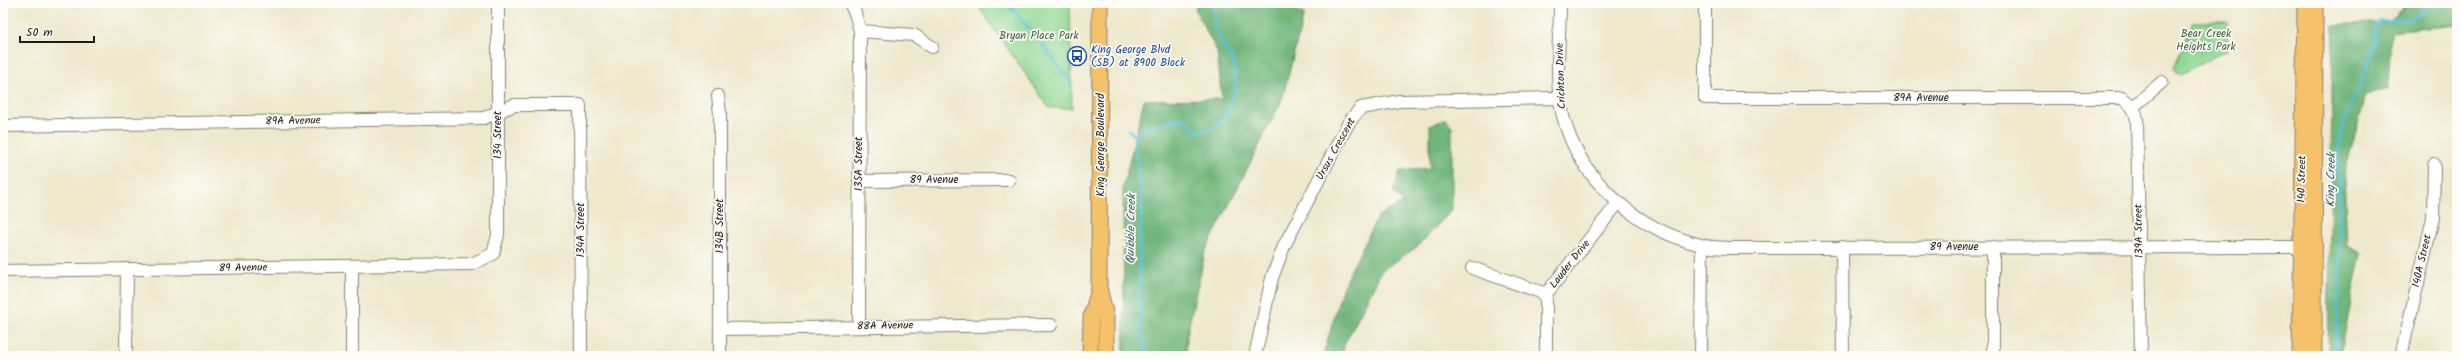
<svg xmlns="http://www.w3.org/2000/svg" width="2460" height="359" font-family="Kalam,sans-serif">
<style>
.green{fill:#8cd590;stroke:#547856}
.forest{fill:#71b67a;stroke:#46694b}
.lines{fill:none;stroke-linecap:round;stroke-linejoin:round}
.stream{stroke:#57bfd3;stroke-width:3}
.minor-casing{stroke:#858274;stroke-width:14}
.major-casing{stroke:#858274;stroke-width:17}
.minor{stroke:#fff;stroke-width:12}
.major{stroke:#f5c16b;stroke-width:15}
.labels{text-anchor:middle;dominant-baseline:central;stroke-width:3.5;stroke-linejoin:round;paint-order:stroke}
.park-label{font-size:11px;fill:#435d45;stroke:#fdfcf7}
.transit-label{font-size:11px;fill:#164399;stroke:#fdfcf7;text-anchor:start}
.street-label{font-size:11px;fill:#1c1c1c;stroke:#fdfcf7}
.water-label{font-size:12px;font-style:italic;fill:#345d65;stroke:#fdfcf7}
</style>
<rect width="100%" height="100%" fill="#fdfcf7"/>
<filter id="ink" filterUnits="userSpaceOnUse"><feTurbulence type="fractalNoise" baseFrequency=".025" numOctaves="2"/><feDisplacementMap in="SourceGraphic" scale="8" xChannelSelector="R" yChannelSelector="G"/><feConvolveMatrix kernelMatrix="1 2 1 2 8 2 1 2 1" color-interpolation-filters="sRGB"/></filter>
<filter id="wash" filterUnits="userSpaceOnUse"><feTurbulence type="fractalNoise" baseFrequency=".012" numOctaves="4" result="noise"/><feDisplacementMap in="SourceGraphic" scale="16" xChannelSelector="R" yChannelSelector="G"/><feGaussianBlur stdDeviation="0.9" result="paint"/><feColorMatrix in="noise" values="0 0 0 0 0 0 0 0 0 0 0 0 0 0 0 0 0 1.4 0 .05"/><feComposite in="paint" operator="in"/></filter>
<g filter="url(#wash)">
<rect width="100%" height="100%" fill="#eee8cc"/>
<g class="green">
<polygon points="976,3 1070,3 1072,108 1049,108"/>
<polygon points="2193,22 2228,22 2227,50 2179,75 2174,68"/>
</g>
<g class="forest">
<polygon points="1198,3 1280,3 1304,14 1282,100 1205,252 1187,334 1186,356 1124,356 1123,188 1144,100 1222,99 1217,51 1195,10"/>
<polygon points="2410,3 2457,3 2457,25 2391,32 2388,88 2366,95 2344,175 2347,246 2361,253 2340,356 2328,356 2333,25 2388,22"/>
<polygon points="1446,119 1452,126 1452,210 1417,247 1382,270 1345,343 1342,356 1323,356 1343,286 1378,216 1403,203 1393,192 1400,171 1430,168 1430,125"/>
</g>
<g class="lines">
<g class="stream">
<polyline points="1007,3 1044,46 1072,85"/>
<polyline points="1129,130 1134,135"/>
<path d="M1147,356l-7,-28 -1,-79 3,-45 -8,-66 4,-6 41,-14 8,3 9,10c34,3 43,-42 38,-68 -1,-5 -7,-11 -10,-16 -9,-14 -11,-28 -10,-44"/>
<path d="M2336,356l4,-100 -2,-98 3,-22 5,-21 14,-29 15,-43v-17l4,-5c18,-1 43,2 51,-18"/>
</g>
</g>
</g>
<g filter="url(#ink)">
<g class="lines">
<g class="minor-casing">
<g id="minor">
<polyline points="850,3 855,13 860,31 859,326"/>
<path d="M1560,3c0,36 -6,77 3,113 16,64 75,114 138,129 9,3 19,2 28,3l572,-1"/>
<path d="M1705,3v95h417c9,6 14,12 15,23l4,235"/>
<polyline points="860,31 914,35 932,47"/>
<polyline points="718,96 720,114 720,356"/>
<polyline points="2133,107 2162,82"/>
<polyline points="3,126 484,118 514,105 580,105 581,356"/>
<polyline points="859,181 1009,180"/>
<polyline points="1842,247 1843,356"/>
<polyline points="1993,247 1993,356"/>
<polyline points="352,267 352,356"/>
<polyline points="1472,268 1546,294"/>
<polyline points="3,271 472,264 493,254 498,235 498,3"/>
<polyline points="720,329 1051,325"/>
<polyline points="126,356 127,269"/>
<polyline points="1255,356 1272,278 1284,246 1349,122 1361,108 1400,101 1560,98"/>
<polyline points="1546,356 1546,294 1618,203"/>
<polyline points="1701,356 1702,246"/>
<polyline points="2401,356 2433,218 2434,164"/>
</g>
</g>
<g class="major-casing">
<g id="major">
<polyline points="1100,3 1099,287 1106,317 1106,356"/>
<polyline points="1090,356 1091,317 1099,290"/>
<polyline points="2300,356 2305,3"/>
<polyline points="2314,356 2315,3"/>
</g>
</g>
<use href="#minor" class="minor"/>
<use href="#major" class="major"/>
</g>
</g>
<defs>
<g id="bus-ring" transform="scale(1)"><circle r="9.5" fill="#fdfcf7" stroke="#1a4fb4" stroke-width="1.5"/><path d="M-5-6H5V4H4V6H2V4H-2V6H-4V4H-5ZM-3.5-4V0h7V-4ZM-3.5 1.2v1.5H-2V1.2ZM2 1.2v1.5H3.5V1.2Z" fill="#1a4fb4"/></g>
</defs>
<g fill-rule="evenodd">
<use href="#bus-ring" x="1077" y="56"/>
</g>
<g class="labels">
<g class="park-label">
<text x="2206" y="34">Bear Creek<tspan x="2206" dy="13">Heights Park</tspan></text>
<text x="1039" y="36">Bryan Place Park</text>
</g>
<g class="transit-label">
<text x="1091" y="50">King George Blvd<tspan x="1091" dy="13">(SB) at 8900 Block</tspan></text>
</g>
<g class="street-label">
<text transform="translate(1561 76) rotate(-92)">Crichton Drive</text>
<text x="1921" y="98">89A Avenue</text>
<text transform="translate(293 121) rotate(-1)">89A Avenue</text>
<text transform="translate(498 135) rotate(-90)">134 Street</text>
<text transform="translate(1101 145) rotate(-90)">King George Boulevard</text>
<text transform="translate(1336 149) rotate(-61)">Ursus Crescent</text>
<text transform="translate(859 164) rotate(-90)">135A Street</text>
<text transform="translate(2302 179) rotate(-89)">140 Street</text>
<text x="934" y="180">89 Avenue</text>
<text transform="translate(720 226) rotate(-90)">134B Street</text>
<text transform="translate(581 230) rotate(-90)">134A Street</text>
<text transform="translate(2139 231) rotate(-91)">139A Street</text>
<text x="1954" y="247">89 Avenue</text>
<text transform="translate(2422 261) rotate(-77)">140A Street</text>
<text transform="translate(1570 264) rotate(-52)">Lauder Drive</text>
<text transform="translate(243 268) rotate(-1)">89 Avenue</text>
<text transform="translate(885 326) rotate(-1)">88A Avenue</text>
</g>
<g class="water-label">
<text transform="translate(2331 180) rotate(-89)">King Creek</text>
<text transform="translate(1131 229) rotate(-89)">Quibble Creek</text>
</g>
</g>
<rect width="2460" height="359" fill="none" stroke="#fdfcf7" stroke-width="16"/>
<path d="M20 36v6h74v-6" fill="none" stroke="#1c1c1c" stroke-width="2"/>
<text x="26" y="36" font-size="12" fill="#1c1c1c" stroke="#fdfcf7" stroke-width="3" paint-order="stroke">50 m</text>
</svg>
